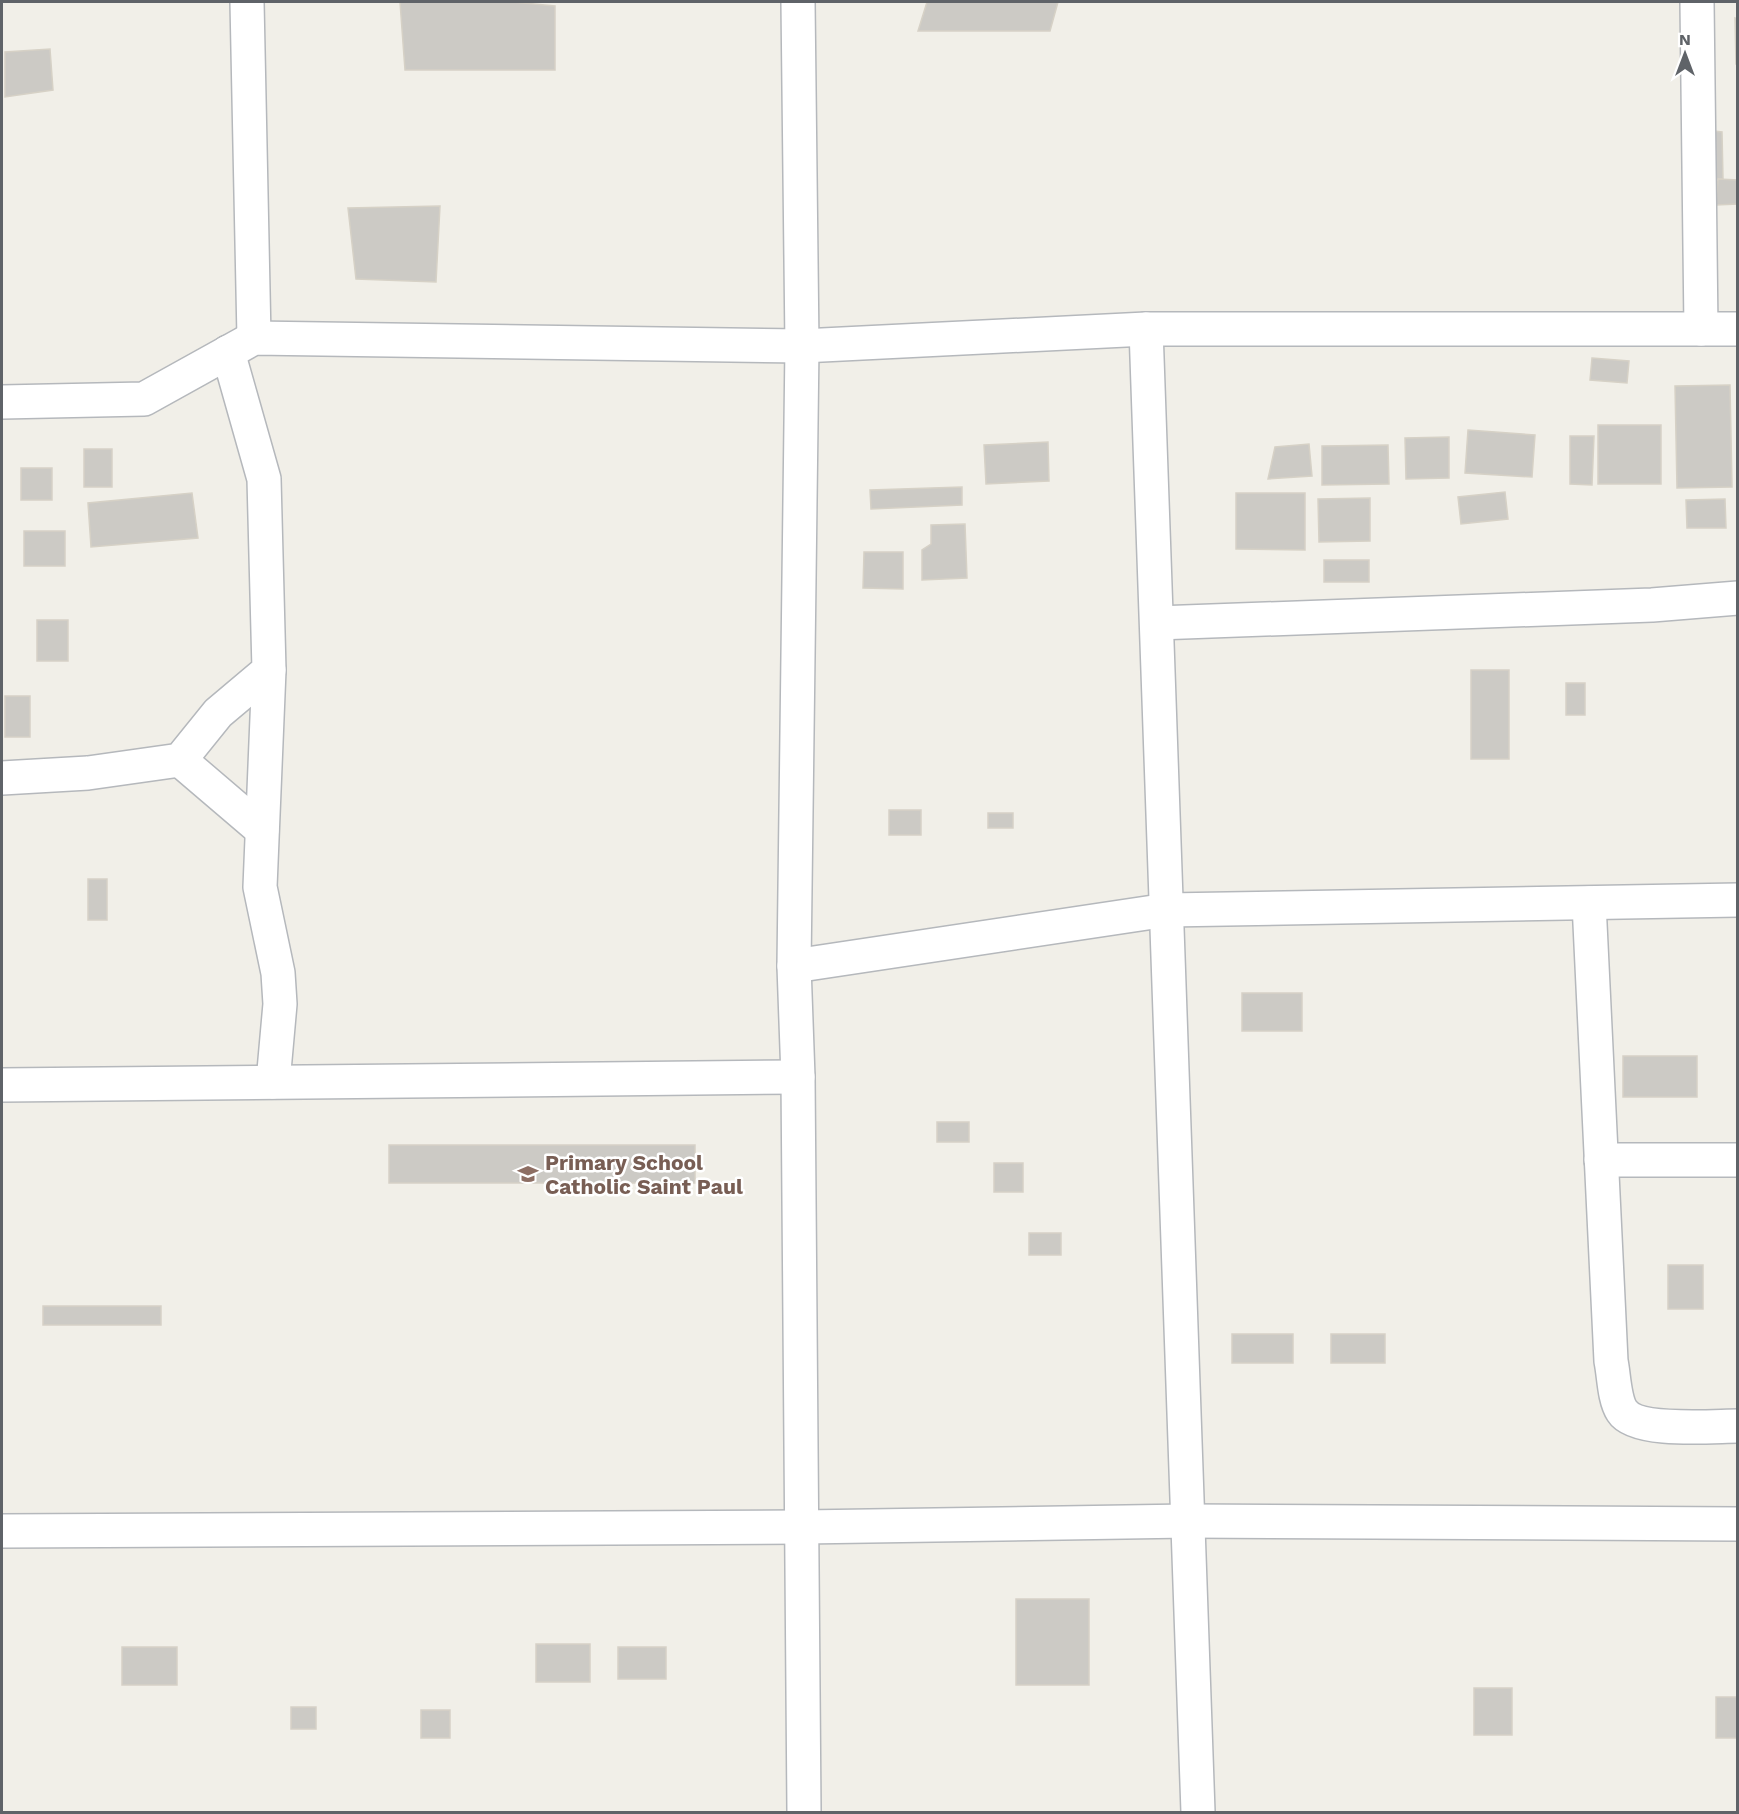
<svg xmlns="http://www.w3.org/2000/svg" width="1739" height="1814" font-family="'Work Sans',sans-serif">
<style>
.building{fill:#cccac5;stroke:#d6d1c6;stroke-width:1.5}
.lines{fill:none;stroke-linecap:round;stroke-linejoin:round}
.minor-casing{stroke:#b5b8bc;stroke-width:36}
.minor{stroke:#fff;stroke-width:33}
.labels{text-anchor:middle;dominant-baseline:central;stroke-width:5;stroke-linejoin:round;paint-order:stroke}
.education-label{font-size:21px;font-weight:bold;fill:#785e54;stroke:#fff;text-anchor:start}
</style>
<rect width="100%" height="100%" fill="#f1efe8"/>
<g class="building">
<polygon points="400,2 513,2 555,6 555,70 405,70"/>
<polygon points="927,2 1058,2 1050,31 918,31"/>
<polygon points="1735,18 1738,19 1738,64 1736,64"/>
<polygon points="50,49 53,90 5,97 5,52"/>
<polygon points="1706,130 1722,132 1723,179 1707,178"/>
<polygon points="1718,179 1738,180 1738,204 1716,205"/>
<polygon points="440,206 436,282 356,279 348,208"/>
<polygon points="1592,358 1629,361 1627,383 1590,380"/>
<polygon points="1730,385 1732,487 1677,488 1675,386"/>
<rect x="1598" y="425" width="63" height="59"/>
<polygon points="1468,430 1535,435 1532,477 1465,473"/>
<polygon points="1570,436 1594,436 1592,485 1570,484"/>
<polygon points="1449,437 1449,478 1406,479 1405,438"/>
<polygon points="1048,442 1049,481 986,484 984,445"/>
<polygon points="1309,444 1312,476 1268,479 1275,447"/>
<polygon points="1388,445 1389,484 1322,485 1322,446"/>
<rect x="84" y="449" width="28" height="38"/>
<rect x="21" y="468" width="31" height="32"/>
<polygon points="962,487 962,505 871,509 870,490"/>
<polygon points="1505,492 1508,519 1461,524 1458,497"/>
<polygon points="192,493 198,538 91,547 88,503"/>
<polygon points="1236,493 1305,493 1305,550 1236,549"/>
<polygon points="1370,498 1370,541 1319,542 1318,499"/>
<polygon points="1725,499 1726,528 1687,528 1686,500"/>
<polygon points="965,524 967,578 922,580 922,550 931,544 931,525"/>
<rect x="24" y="531" width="41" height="35"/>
<polygon points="864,552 903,552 903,589 863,588"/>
<rect x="1324" y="560" width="45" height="22"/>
<rect x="37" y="620" width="31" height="41"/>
<rect x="1471" y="670" width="38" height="89"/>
<rect x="1566" y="683" width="19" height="32"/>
<rect x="5" y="696" width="25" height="41"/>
<rect x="889" y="810" width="32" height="25"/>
<rect x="988" y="813" width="25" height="15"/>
<rect x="88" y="879" width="19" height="41"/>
<rect x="1242" y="993" width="60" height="38"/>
<rect x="1623" y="1056" width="74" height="41"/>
<rect x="937" y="1122" width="32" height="20"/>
<rect x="389" y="1145" width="306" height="38"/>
<rect x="994" y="1163" width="29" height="29"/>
<rect x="1029" y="1233" width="32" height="22"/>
<rect x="1668" y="1265" width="35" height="44"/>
<rect x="43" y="1306" width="118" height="19"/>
<rect x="1232" y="1334" width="61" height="29"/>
<rect x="1331" y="1334" width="54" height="29"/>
<rect x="1016" y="1599" width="73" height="86"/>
<rect x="536" y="1644" width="54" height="38"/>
<rect x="122" y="1647" width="55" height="38"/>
<rect x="618" y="1647" width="48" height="32"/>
<rect x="1474" y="1688" width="38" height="47"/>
<rect x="1716" y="1697" width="22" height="41"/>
<rect x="291" y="1707" width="25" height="22"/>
<rect x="421" y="1710" width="29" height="28"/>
</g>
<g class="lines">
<g class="minor-casing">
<g id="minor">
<polyline points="247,2 254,338"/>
<polyline points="798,2 802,346 794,966 798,1077 804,1812"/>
<polyline points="1697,2 1701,329"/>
<polyline points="1146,329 1198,1812"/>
<polyline points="2,402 144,399 254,338 802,346 1146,329 1738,329"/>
<polyline points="1157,623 1652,605 1738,598"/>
<polyline points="269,670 260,887 278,973 280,1004 273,1082"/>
<polyline points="180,760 262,830"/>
<polyline points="2,778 88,773 180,760 218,713 269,670 264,479 228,352"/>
<path d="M1589,903l22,458c3,14 3,38 11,50 14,22 90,15 116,15"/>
<polyline points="794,966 1167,910 1738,900"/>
<polyline points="2,1085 798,1077"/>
<polyline points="1601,1160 1738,1160"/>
<polyline points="2,1531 803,1527 1188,1521 1738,1524"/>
</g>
</g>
<use href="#minor" class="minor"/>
</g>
<defs>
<g id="school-bare" transform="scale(1.62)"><path d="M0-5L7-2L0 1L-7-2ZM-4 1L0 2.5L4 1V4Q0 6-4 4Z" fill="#8d6e63" stroke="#fff" stroke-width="2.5" paint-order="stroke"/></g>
</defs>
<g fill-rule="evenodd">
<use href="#school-bare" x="528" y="1174"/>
</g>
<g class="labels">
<g class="education-label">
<text x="545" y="1162">Primary School<tspan x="545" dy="24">Catholic Saint Paul</tspan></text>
</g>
</g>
<rect width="1739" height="1814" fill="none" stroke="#5f6368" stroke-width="6"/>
<g transform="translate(1685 54)" stroke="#ffffff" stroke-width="4.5" paint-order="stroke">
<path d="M0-4.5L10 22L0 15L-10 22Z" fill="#5f6368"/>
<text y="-9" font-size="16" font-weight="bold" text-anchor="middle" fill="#5f6368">N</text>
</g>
</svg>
